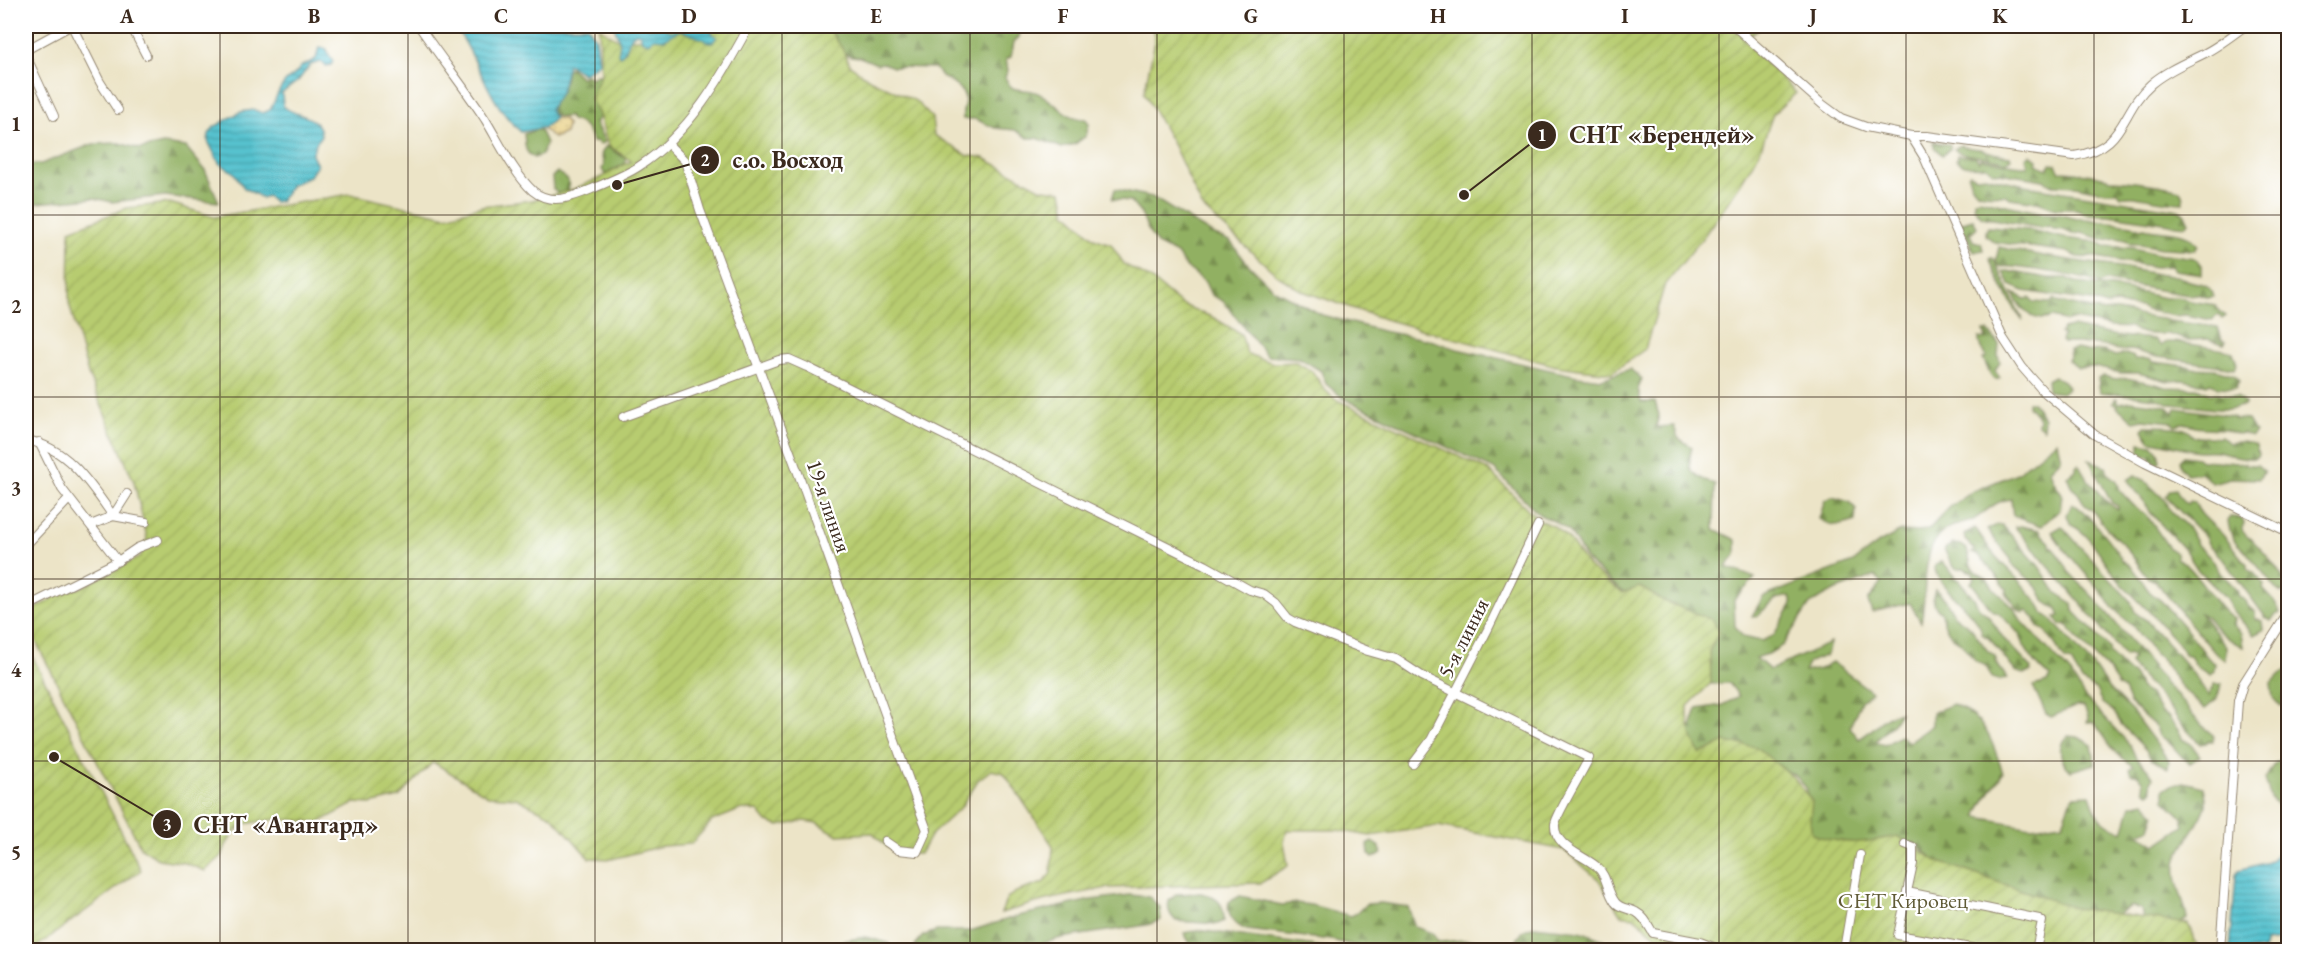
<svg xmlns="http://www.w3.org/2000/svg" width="2314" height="976" font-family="'EB Garamond',serif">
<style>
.forest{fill:url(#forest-firs);stroke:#666d40;stroke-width:1.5}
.sand{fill:url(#sand-dots);stroke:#94825e;stroke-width:1.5}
.garden{fill:url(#garden-furrows);stroke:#797b47;stroke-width:1.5}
.water{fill:url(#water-rules);stroke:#487676;stroke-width:1.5}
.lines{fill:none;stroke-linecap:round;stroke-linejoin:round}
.minor-casing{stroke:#948772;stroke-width:10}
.minor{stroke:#fff;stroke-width:8}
.grid{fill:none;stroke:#3b2a1e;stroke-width:1.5;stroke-opacity:0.55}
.labels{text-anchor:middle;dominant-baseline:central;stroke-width:4.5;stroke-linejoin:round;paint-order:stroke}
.street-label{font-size:22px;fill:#3b2a1e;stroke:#fff}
.park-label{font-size:22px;fill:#605b37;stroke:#fff}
.leader{fill:none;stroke:#3b2a1e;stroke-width:2}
.callout-dot{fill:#3b2a1e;stroke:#fff;stroke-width:2}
.mark-label{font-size:18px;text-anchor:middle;font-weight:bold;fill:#fff}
.callout-label{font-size:24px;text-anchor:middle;font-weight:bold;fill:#3b2a1e;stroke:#fff;stroke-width:4.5;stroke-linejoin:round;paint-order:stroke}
.neatline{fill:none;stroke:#3b2a1e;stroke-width:2}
.grid-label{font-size:20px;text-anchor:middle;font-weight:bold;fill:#3b2a1e}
</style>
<defs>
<pattern id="forest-firs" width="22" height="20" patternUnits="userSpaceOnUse" patternTransform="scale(1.5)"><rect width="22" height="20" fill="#91b062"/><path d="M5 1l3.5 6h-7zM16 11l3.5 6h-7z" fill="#788f50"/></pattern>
<pattern id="sand-dots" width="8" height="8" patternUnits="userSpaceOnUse" patternTransform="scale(1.5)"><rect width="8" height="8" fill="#eeda9e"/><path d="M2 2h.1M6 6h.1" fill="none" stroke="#cdbb88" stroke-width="1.8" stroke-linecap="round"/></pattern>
<pattern id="garden-furrows" width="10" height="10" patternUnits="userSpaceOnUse" patternTransform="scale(1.5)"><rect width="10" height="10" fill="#b7cc70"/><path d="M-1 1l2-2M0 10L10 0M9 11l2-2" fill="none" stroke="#9eaf61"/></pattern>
<pattern id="water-rules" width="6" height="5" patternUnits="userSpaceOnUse" patternTransform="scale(1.5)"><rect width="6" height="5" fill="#56c2cf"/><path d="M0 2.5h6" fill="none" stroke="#489ea7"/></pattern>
</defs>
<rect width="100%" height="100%" fill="#fff"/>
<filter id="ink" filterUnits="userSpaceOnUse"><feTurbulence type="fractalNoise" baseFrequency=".0167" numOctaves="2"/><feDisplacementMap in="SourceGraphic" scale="12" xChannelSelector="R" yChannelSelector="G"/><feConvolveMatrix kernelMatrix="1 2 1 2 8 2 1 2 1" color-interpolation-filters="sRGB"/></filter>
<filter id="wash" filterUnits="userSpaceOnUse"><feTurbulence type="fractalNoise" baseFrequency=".008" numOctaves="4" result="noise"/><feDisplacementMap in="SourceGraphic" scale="24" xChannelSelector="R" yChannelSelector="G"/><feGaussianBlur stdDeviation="1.35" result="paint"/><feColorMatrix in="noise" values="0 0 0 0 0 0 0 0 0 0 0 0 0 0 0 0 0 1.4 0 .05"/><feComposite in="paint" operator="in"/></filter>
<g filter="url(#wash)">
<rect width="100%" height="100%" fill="#ece4c7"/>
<g class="forest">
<path d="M823,26h199l-3,11 -5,5 -3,15 -5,2 2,12 -3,6c2,4 4,9 8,11 6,3 13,1 19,3 21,5 29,28 54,28l3,5 -3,12 -11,8 -13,4 -25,-10h-9l-13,-8 -20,-2 -20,-9h-12c-2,-9 4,-15 1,-24 -7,-14 -23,-14 -29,-27l-42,-1 -10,-4 -6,1 -17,-7 -9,-1 -12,-5z"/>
<path d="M570,67l11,11 5,-3 6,3 5,-4 6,3 -4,41 -4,5 10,19 -6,3 -2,-4 -4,1c-5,-11 -9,-20 -22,-22l-2,-4c-6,2 -15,1 -19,-5l15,-30 2,-11z"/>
<path d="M536,130h4l6,13 -4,12 -8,3c-11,-7 -8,-12 -10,-24z"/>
<polygon points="1933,141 1950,145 1950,150 1942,155 1934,147"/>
<polygon points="119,143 140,149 163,144 186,147 205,170 219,202 165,196 112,202 94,198 37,203 26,210 26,165 41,164 93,144"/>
<path d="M1961,145c7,4 13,3 19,4 9,3 19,6 30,7l1,3 -5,3c-15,-6 -40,-4 -52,-13z"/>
<polygon points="606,146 625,158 626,163 605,175 602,169 604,165 601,154"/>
<path d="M1957,155l19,2 3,5 2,-3c16,0 30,8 47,7l-2,-8 4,-3 8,5 -2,4 12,5 2,-6 6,1 3,7c17,0 33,4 49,7l2,2c8,-1 65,7 69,10 4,4 4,8 4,13 -16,0 -32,-4 -48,-7 -5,-1 -9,1 -14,0l-3,-4h-13l-30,-6 -22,-1 -10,-5 -50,-8 -7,-6c-9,1 -23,1 -30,-6z"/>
<polygon points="557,172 568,180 569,192 557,193 553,189 552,177"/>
<path d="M1970,174l6,3 9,-1 53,12 140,22 6,3 5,9 -4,4c-33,-4 -67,-12 -100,-12l-8,-5h-21l-18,-7 -28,-4 -4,-3c-20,-2 -31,5 -38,-19z"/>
<path d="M1115,189l37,8 60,37 18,7 16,21 27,27 49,26 60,16 48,9 27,9 120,27 25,3 28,-10 12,10 -4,10 3,13h14l4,13 -3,12 18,-1 4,12 14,9c-7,27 0,26 23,38l-1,44 22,11v15l-10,12 29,11 -21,22 1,26 8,11 19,4 12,-6 18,-31 -2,-8 -14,3 -19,17h-5l11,-19 90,-35 26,-19 22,-12 18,1 11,-4 20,-21 24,-16 43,-18 40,-32 4,18 -11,11 3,10 9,14 -2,16 -19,16 -28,-10 -2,-17c-15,1 -24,12 -36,20 -9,6 -21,4 -30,11 -26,20 -17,61 -24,92l-11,-19 -38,9 -4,-11 14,-18 -7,-7 -39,14 -26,14 -27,41 -13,8 -14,5 14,12 60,-27 -3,12 -18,7 -5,10 16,-3 12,-7 40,30 -11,9 -11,26 9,12c18,-10 20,-22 41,-27l-7,11 -18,19 10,3 15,-9 9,6 23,-17v-12l21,-9c35,17 38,34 50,69 -7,12 -26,34 -26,44l54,10 32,-4 10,-27 17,-1c7,22 11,28 33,37l8,-27 14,-3 10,12 -5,15 -12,4 18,12 28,-19 -2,-9 -18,-17v-12l20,-6 20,5c1,6 3,13 2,18 -4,18 -23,35 -29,54 -6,20 8,40 10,60l-17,11 -26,-7 -3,-14 -10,-3 -22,13 -162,-49 -32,-27 -30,2 -20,7 -59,-18 1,-45 -11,-13 -33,-19 -60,2 -15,-24 9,-26 26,-4 16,-9 -10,-13 -35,2 -36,-62 -71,-62 -17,-29 -16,-11 -14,-6 -46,-46 -151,-71 -17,-14 -5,-13 -21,-13 -33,-2 -44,-55 -12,-6 -6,-13 -20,-16 -8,-12 -20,-10 -7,-10 -9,-20 -11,-13 -18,-2z"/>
<path d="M1979,199l64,14 15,1 19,5 2,-1 53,7 8,4 4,-1c18,5 44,0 54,18l-3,4h-4c-9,-1 -19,-2 -29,-2 -11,-1 -21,-6 -32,-4l-4,-4 -10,-2 -11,2 -23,-7 -10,1 -8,-4 -11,-1 -3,-3 -9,2 -59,-11 -8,-9v-8z"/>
<polygon points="1973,219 1977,227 1972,232 1969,231 1973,241 1981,243 1983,250 1974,252 1960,223"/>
<path d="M1988,227l42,3 34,8 33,4 8,4 28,2 29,7h12l20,3 8,7v9l-28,-4 -3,-4 -16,1 -65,-11c-6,3 -17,1 -22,-4l-74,-10 -8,-7v-4z"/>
<path d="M1999,247c37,9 75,14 113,19 21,2 43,10 64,10 5,1 9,4 14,5 12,4 19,1 23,15l-4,2 -11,-4 -10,1 -82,-14 -7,3c-6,-6 -90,-20 -100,-17l-3,-7z"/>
<path d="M1990,258h3l30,63c-6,-7 -33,-54 -33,-63z"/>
<polygon points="2007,271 2048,278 2066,278 2078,283 2120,288 2165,298 2178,297 2190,301 2216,305 2220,312 2226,316 2222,319 2218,315 2212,320 2186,315 2174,316 2146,310 2141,307 2123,306 2115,303 2107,306 2091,301 2024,291 2010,285 2003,272"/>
<path d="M2013,293l12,6 5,-1 4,4 16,1 5,-4 2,3 40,8c7,4 11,0 19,1 16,2 30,7 47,8l6,2 49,6 4,13 4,1 -2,3 -16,-5 -21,1 -19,-6h-21l-11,-3 -4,-3 -21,-1 -36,-8 -8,2 -15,-4c-18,7 -32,-7 -39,-24z"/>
<path d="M2072,327l46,9 36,3 7,7c3,-3 3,-4 8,-4 7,-1 59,8 64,10l4,12 -2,4 -77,-11 -27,-7 -12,1 -9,-4 -31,-4h-16l-2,-2 2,-6 -3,-2 3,-4z"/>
<polygon points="1984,331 1988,331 1999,344 1998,356 2000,362 1995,371 2000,378 1996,380 1991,376 1983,358 1987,357 1979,343 1979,338 1986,339"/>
<polygon points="2077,349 2090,352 2104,351 2115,356 2126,354 2134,357 2134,359 2149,359 2154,362 2187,366 2193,368 2215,369 2235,375 2239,381 2235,388 2217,387 2210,383 2207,385 2183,380 2168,381 2138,373 2121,373 2094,367 2078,368 2068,360 2070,357 2069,351"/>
<path d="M2054,376c6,5 10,2 14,12l-6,5 -14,-2 -1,-11z"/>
<path d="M2103,376l12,3 11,-1 30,6 9,3 32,1 13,6 6,-1 21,3 8,8c-21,12 -51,0 -75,0 -13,-9 -53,-9 -70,-12l-2,-13z"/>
<polygon points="2116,398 2119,403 2131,401 2161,405 2167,406 2174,413 2176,408 2232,416 2235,419 2248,420 2255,432 2251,436 2243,433 2237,434 2226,429 2204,428 2183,423 2175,425 2172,422 2143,419 2134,421 2117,407 2118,405 2113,402"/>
<polygon points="2028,402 2032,402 2044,418 2043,428 2038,424 2039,419 2028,406"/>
<path d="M2145,426c9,0 35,0 42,4 3,1 5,5 7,6 8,3 16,-1 24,2l3,-2 8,7c8,-2 20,-1 27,2l2,10 -3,3c-13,2 -25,-5 -38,-7 -7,-1 -16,1 -24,-1 -14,-3 -27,-7 -42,-9l-8,-11z"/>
<polygon points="2140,443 2152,445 2158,452 2160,461 2157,464 2151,460 2150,456 2140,455"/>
<path d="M2184,456l13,2 4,3c15,-2 28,3 43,2l3,2h10l7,6 -5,8 -29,-1 -18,5 -12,-11 -13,2 -6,-6 -2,-7z"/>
<path d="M2089,460l17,6 2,8 9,7 3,10 18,19 8,4 23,34 7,5 1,6c18,5 37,49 57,60l-1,6 8,8 2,14c-10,-5 -21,-12 -29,-21 -5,-6 -6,-10 -14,-13l26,33 -1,14 -10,-7 -60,-72 -7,-3 -24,-33 -17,-16 -15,-19 -7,-5 -7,-12 -6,-5 -5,-12 9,-6v-4l3,-2c4,11 28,42 39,45v-3l-6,-3z"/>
<path d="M2135,475l9,5 22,21 4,9 18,18 10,18 14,13 8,13 17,18 2,7 7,4 2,5 7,6v6l7,3 1,9 -9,5 -23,-26 -5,-11 -28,-28 -11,-17 -37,-41c-5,-13 -16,-20 -22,-32z"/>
<path d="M2176,489l7,13 5,2 1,-3 6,1c3,12 15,20 24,29 11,10 17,23 28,33v5l7,4 10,12 -1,4 12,13 5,11 -5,2 -4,6 -5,-3 -44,-60 -14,-14 -2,-6 -40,-41 4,-7z"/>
<path d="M1832,497l17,5 7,7 -1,12c-12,5 -25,6 -36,-2l6,-19z"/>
<path d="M2072,504c12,3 44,45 51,57 13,6 18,21 27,31 4,4 10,7 14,12 12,14 25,28 36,43 5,6 7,12 15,17l-1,7 -4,4 -13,-8 -7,-11 -6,-2c-4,-11 -13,-17 -20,-26 -14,-16 -27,-29 -42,-44 -16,-17 -29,-50 -51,-59l-4,-10z"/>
<path d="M2230,517l11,1 3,5 -2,7c3,6 8,8 13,13 7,6 33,38 33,46l-6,4 -4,-2 -34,-42c-10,-5 -15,-17 -16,-29z"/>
<path d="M1997,525h5l36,40 19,28 15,10 1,7 36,38 1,6 17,17 6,3 8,15 8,5 12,19 8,4c3,8 12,13 13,22l9,5 9,12 -10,7c-13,-7 -16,-21 -31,-27l-3,-9 -26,-23 -7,-16 -4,-2 -10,-15 -37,-38 -3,-6 -4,-3 -3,2 -7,-9 5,-1 -3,-6 -13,-9 -4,-10 -11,-12 -17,-15 -1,-5 -24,-29z"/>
<path d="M2021,526l18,4c3,6 7,8 11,13v3c5,4 16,18 18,25l29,30 64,76c3,8 10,12 16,18 11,14 21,29 36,40v6h-5l-2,2 -6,1c-7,-8 -23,-23 -26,-31l-40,-45 -4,-5 3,-5 -5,-4 -3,2 -110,-129z"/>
<path d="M2062,526c22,26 45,49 68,75 3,4 3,9 6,12 3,3 8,5 11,8 19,22 48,51 61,75l6,-12h8l-6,16 -11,9 -24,-22 -20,-29 -6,-4 -23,-29 -20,-18 -4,-7 -48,-56 -8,-12z"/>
<path d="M1975,528c8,10 14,22 23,31 9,9 43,43 45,54l6,4 44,49 16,23 24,24 36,48 -1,7 -17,-9 -5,-9 -25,-26 -7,-12 -12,-9 -6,-13 -14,-9 -11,-19 -6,-2 -10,-16 -11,-14 -6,-3 -3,-8 -8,-8 -4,2 -6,-4 -2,-5 -9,-10 1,-5 -29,-35 -6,-1 3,-3 -10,-10 -1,-6z"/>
<path d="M1953,544l8,1 6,4 4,17 6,7 10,5 7,11 19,18 8,13 50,54 13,22 46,49 6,13 13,12 4,8 -2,4 1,9 -3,2 -5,-3 -1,-10 -7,-6h-5l-2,-5 4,-3 -18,-14 -21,-30h-7l1,-5 -4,-10 -7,-1 -26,11 -5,-3 -13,-28 15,-4 3,-5c-10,-5 -21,-21 -27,-31 -2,-5 -2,-9 -6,-13 -3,-4 -16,-17 -19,-19 -7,-5 -3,1 -8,-5 -7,-8 -12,-18 -20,-26l3,-5 -1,-5 -9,-5 -7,1 -4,-3 -9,-17z"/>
<path d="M1942,561l32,37 5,10 9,7 16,24 28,30 -1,3 -8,2 -8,-3 -25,-32 -8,-5c0,-18 -49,-49 -47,-68z"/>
<polygon points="1935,589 1945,599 1954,615 1971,628 1987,650 1995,656 1997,664 2007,678 1998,680 1992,678 1986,666 1976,661 1961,643 1953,638 1945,626 1942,613 1937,609 1934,603 1933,597"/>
<polygon points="2288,669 2288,699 2281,707 2273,698 2271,684 2280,674"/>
<path d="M2067,736l11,1 14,8 3,19 -24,7c-11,-10 -15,-24 -4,-35z"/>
<path d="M2288,755v57c-16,-5 -19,-18 -23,-33l9,-15z"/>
<polygon points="1373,842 1379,846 1382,853 1373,858 1369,854 1368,845"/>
<path d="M1201,893c17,5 23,9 23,28l-6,3 -42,-3c-6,-6 -9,-11 -7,-20l8,-7z"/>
<polygon points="1130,895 1149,897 1160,907 1161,920 1147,925 1061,938 1021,950 919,950 915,945 923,936 936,931 970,931 1018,916 1091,900"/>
<path d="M1240,896l42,9 14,-2 15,2 40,11 6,-3 9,-9 15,-1 27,4 7,20 17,6 6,9c18,0 45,-8 58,8h-122l-43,-10 -84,-10c-12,-4 -21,-15 -18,-28z"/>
<polygon points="1534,926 1580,931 1604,940 1606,950 1509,950 1524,930"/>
<polygon points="1198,930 1330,948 1345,950 1194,950 1184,933"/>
<polygon points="865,937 888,943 893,950 809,950 832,943"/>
</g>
<polygon class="sand" points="555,118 563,119 567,125 565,133 554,138 542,128 546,127"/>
<g class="garden">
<path d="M655,26h172l15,22 8,17 21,15 45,21 16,17 2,17 32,20 18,3 58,31 20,2 4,21 28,26 17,6 13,20 28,16 29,24 33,14 27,16 6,20 26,9 23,-1 16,9 13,19 10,9 153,71 51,50 14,6 15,12 20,28 34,27 18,-6 24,14 49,19 6,12 -9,17 1,34 -23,23c-1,19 3,32 12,48l25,-12 31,5 38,31 18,23 -2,19 2,14c33,12 52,9 85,2l42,26 135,46 114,16 11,26h-491l-46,-9 -28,-24 -13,-2 -22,-35 -35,-30 -126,-24 -68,10 -33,-6h-50l-3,12 4,24 -27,17 -154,5 -61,12 -45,13 6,-15 9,-6 27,-9 8,-10 2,-27 -49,-73 -13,-3 -13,10 -17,27 -31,29 -10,18c-26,1 -29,-2 -47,-21l-35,2 -21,-12 -13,-2 -25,5 -12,-4 -9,-11 -16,-2 -30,12 -21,23 -29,2 -50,13 -23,-1 -37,-42 -36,-18 -28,-2 -55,-34 -34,35 -29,7 -15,-1 -35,19 -43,-3 -33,5 -10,9 -8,12 -4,11 -17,15 -20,-8 -27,-4 -17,-11 -115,-226v-9l20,-10 17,-12 17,-3 60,-31 7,-19 -13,-56 -46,-108 -19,-71 1,-73 57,-22 43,-5 44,14 136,-23 96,22 36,-10 50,-6 40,-10 32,-14 27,-15 -23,-16 -10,-33 -8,-13 11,-24 -2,-48 18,12h26l16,-3z"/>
<polygon points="1154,26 1764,26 1743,39 1796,93 1773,114 1760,151 1741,183 1704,236 1665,284 1645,349 1611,373 1556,366 1384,319 1302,291 1278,276 1202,207 1174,146 1144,93 1154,46"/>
<polygon points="26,644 141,870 32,950 26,933"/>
</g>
<g class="water">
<path d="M455,26h133l8,13 3,24 -16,11 -15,-10 -7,28 -10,15 -1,4 5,7 -9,9 -25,5c-33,-29 -42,-72 -66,-106z"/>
<path d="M614,26h32l4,2 10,-1 12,4 8,-5h32v7l5,4 -4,5h-3l-30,-12 -15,9 -11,-1 -5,5 -7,-3 -2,-6 -4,-1c-10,5 -7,18 -16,23l-2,-2 2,-11z"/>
<path d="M319,47l8,2v3l6,9 -2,4 -5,1 -6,-4 -10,3 -12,16 -16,12 1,13c13,12 39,8 38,31l-5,6 -4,12 5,10 -7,11 -19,9 -11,16 -6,1 -7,-6 -5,2 -18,-10 -10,-15 -15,-10 -11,-22 1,-7 5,-7 26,-15 14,-2 9,3 7,-3c5,-9 8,-20 15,-28 6,-6 12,-7 15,-15l16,-8z"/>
<polygon points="2285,846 2288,846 2288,939 2265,942 2264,950 2230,950 2236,875 2239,870 2268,862"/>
</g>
</g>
<g filter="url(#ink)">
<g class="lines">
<g class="minor-casing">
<g id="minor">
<polyline points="72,26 100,82 118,110"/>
<polyline points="131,26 146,55"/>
<path d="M419,26c21,31 45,61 66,93 13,21 29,55 48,72 18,15 40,6 59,-2 15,-7 32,-13 46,-22 51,-33 83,-89 111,-141"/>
<path d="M1734,26l88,78 19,14 25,9 45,9h16l147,20c53,-8 45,-44 77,-72 16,-14 37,-22 56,-32 13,-7 26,-17 38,-26"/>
<polyline points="26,50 70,26"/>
<polyline points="26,56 54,116"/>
<polyline points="1911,136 1924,157 2003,338 2022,367 2043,391 2095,435 2145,463 2288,532"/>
<polyline points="668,144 685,161 700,210 804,489 927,830 917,852 898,850 885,841"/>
<path d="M623,417l156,-57 10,-1 18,8 398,198 45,25 14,4 12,9 12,15 7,4 73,29 28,8 26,17 167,82c-6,13 -32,55 -34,66 -2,22 28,31 41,42 12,10 10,24 19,36 5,7 14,6 21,10 8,4 12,13 17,21l47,9 21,8"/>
<path d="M26,440c41,7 64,43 87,76l14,-22"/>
<polyline points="39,442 62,489 118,561"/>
<polyline points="91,525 113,516 146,522"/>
<polyline points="26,545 69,499"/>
<polyline points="26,607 118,561 137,548 158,540"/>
<polyline points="1413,764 1431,740 1488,629 1538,525"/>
<polyline points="1905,844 1913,847 1913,864 1907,892 2039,919 2042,921 2036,950"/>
<polyline points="1907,892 1898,935 1982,950"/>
<polyline points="1844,950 1860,855"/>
<polyline points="2220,950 2238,701 2243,684 2288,613"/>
</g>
</g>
<use href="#minor" class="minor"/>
</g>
</g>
<path class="grid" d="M220,26v924M408,26v924M595,26v924M782,26v924M970,26v924M1157,26v924M1344,26v924M1532,26v924M1719,26v924M1906,26v924M2094,26v924M26,215h2262M26,397h2262M26,579h2262M26,761h2262"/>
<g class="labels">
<g class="street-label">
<text transform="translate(829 506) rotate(71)">19-я линия</text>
<text transform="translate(1463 638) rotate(-63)">5-я линия</text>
</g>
<g class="park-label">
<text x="1903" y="900">СНТ Кировец</text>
</g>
</g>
<path class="leader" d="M1464 195L1542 135M617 185L705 160M54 757L167 824"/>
<g class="callout-dot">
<circle cx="1464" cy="195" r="6"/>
<circle cx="617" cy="185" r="6"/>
<circle cx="54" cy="757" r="6"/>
<circle cx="1542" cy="135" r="15"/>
<circle cx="705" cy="160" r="15"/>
<circle cx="167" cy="824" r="15"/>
</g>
<g class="mark-label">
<text x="1542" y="141">1</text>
<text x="705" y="166">2</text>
<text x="167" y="831">3</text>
</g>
<g class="callout-label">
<text x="1662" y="143">СНТ «Берендей»</text>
<text x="788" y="168">с.о. Восход</text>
<text x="286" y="833">СНТ «Авангард»</text>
</g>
<rect width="2314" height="976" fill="none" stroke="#fff" stroke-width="66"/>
<rect x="33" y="33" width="2248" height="910" class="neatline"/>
<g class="grid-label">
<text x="127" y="23">A</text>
<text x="314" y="23">B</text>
<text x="501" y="23">C</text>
<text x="689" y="23">D</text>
<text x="876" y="23">E</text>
<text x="1063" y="23">F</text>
<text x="1251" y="23">G</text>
<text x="1438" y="23">H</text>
<text x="1625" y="23">I</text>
<text x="1813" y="23">J</text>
<text x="2000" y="23">K</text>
<text x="2187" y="23">L</text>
<text x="16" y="131">1</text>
<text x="16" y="313">2</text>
<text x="16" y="495">3</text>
<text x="16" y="677">4</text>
<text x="16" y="859">5</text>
</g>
</svg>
